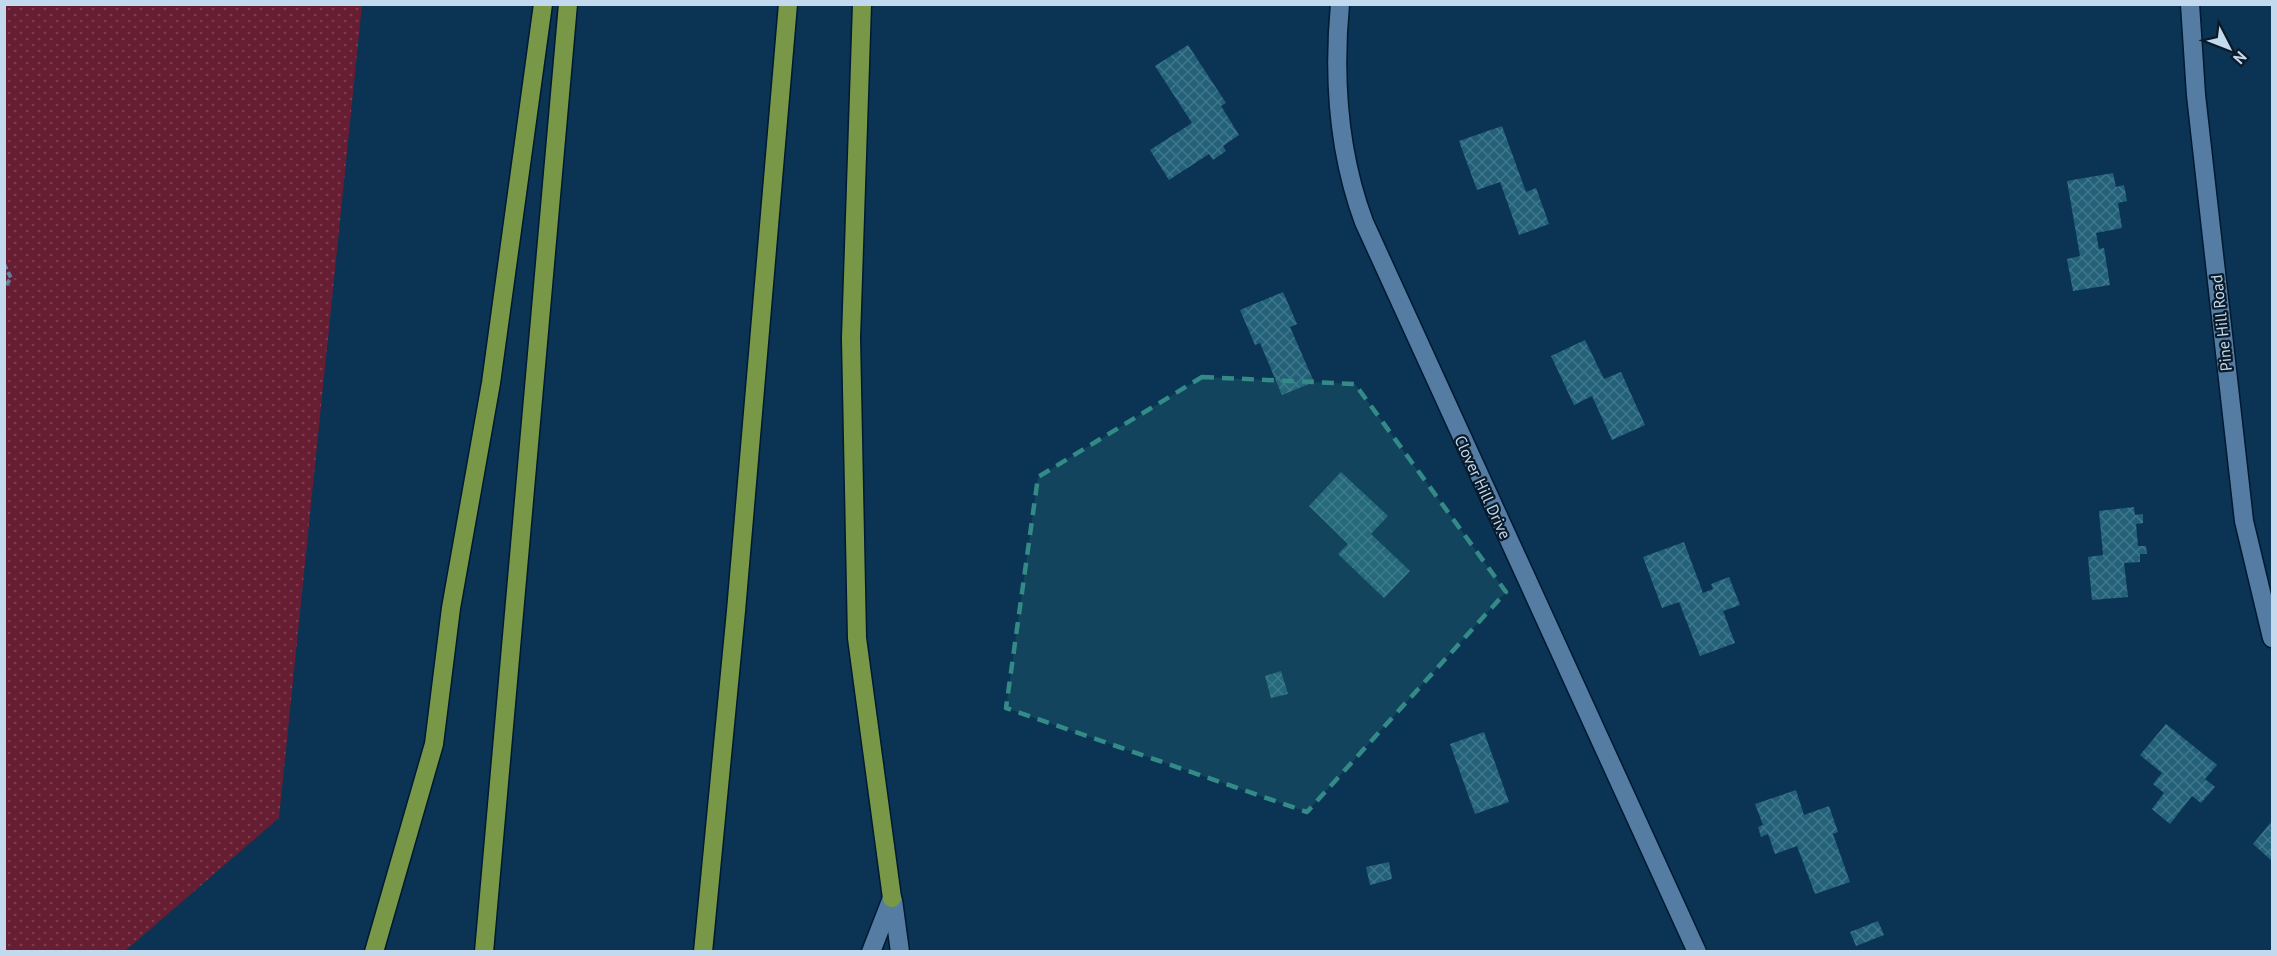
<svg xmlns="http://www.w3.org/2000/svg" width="2277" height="956" font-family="'PT Sans',sans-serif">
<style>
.park{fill:url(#park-dots)}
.building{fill:url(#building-cross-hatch)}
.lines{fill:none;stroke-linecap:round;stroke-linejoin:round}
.minor-casing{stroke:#001a32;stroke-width:21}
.highway-casing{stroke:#001a32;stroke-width:21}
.path{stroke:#60809b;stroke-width:4;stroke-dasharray:6 3;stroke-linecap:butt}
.minor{stroke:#557da3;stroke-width:18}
.highway{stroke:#789847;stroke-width:18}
.marked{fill:#338a87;fill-opacity:0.2;stroke:#338a87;stroke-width:4.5;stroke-dasharray:12 8;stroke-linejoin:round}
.labels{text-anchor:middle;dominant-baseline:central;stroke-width:4.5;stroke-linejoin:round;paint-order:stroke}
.street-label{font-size:16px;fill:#c3d9ed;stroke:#0a1a29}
</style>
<defs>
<pattern id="park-dots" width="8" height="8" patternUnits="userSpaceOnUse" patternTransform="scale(1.5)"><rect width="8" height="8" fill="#671d32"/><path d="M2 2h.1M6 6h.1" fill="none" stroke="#7b3d50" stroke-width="1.8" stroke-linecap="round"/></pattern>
<pattern id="building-cross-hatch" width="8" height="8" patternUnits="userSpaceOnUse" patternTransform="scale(1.5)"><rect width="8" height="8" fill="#236179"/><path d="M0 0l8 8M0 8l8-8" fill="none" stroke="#41778c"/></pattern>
</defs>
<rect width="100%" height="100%" fill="#0a3354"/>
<polygon class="park" points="5,4 362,5 279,818 125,951 5,951"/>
<g class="building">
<polygon points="1188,45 1226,103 1221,106 1239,135 1223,146 1226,151 1213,160 1209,154 1169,180 1150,150 1192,123 1155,66"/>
<polygon points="1502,126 1526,192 1536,188 1549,224 1519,235 1500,182 1477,190 1459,141"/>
<polygon points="2113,173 2116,187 2124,185 2127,201 2118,203 2122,228 2096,233 2099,249 2104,248 2110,285 2073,291 2067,259 2080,256 2067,181"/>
<polygon points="1283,292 1297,324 1290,327 1314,382 1282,395 1260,343 1255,345 1240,310"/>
<polygon points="1585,340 1604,379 1621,372 1645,425 1612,440 1592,396 1574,405 1551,356"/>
<polygon points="1341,472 1388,516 1371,534 1410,571 1384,598 1338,554 1348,544 1309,506"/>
<polygon points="2134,507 2135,515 2143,514 2143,523 2136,524 2138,546 2146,546 2147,554 2140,554 2140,562 2124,563 2128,597 2092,600 2088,557 2103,555 2099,511"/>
<polygon points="1684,542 1703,593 1713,589 1711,584 1729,577 1740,605 1723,611 1735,643 1700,656 1679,602 1662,608 1643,557"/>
<polygon points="1281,671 1288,694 1271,698 1265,676"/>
<polygon points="2166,724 2217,765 2205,779 2215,787 2201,803 2192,796 2170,824 2152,809 2164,793 2153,784 2162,773 2140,755"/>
<polygon points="1484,732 1509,802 1475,814 1450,744"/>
<polygon points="1796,790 1804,815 1829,806 1838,832 1833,834 1850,882 1815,894 1797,846 1775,854 1768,834 1761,837 1758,827 1763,825 1755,804"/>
<polygon points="2272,821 2272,861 2253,844"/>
<polygon points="1389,862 1392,879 1370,885 1366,867"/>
<polygon points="1878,921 1884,935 1856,946 1850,932"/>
</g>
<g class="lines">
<g class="minor-casing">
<g id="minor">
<path d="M1340,4c-7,75 -2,148 24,218l333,730"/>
<polyline points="2190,4 2196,95 2244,521 2272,638"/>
<polyline points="893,900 900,952"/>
<polyline points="871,952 892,898"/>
</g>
</g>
<g class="highway-casing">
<g id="highway">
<polyline points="862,4 851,338 857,638 892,898"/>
<polyline points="374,952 434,744 451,608 491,383 543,4"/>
<polyline points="484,952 568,4"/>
<polyline points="703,952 736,611 788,4"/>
</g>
</g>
<polyline class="path" points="4,264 11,278 4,288"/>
<use href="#minor" class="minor"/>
<use href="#highway" class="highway"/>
</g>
<path class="marked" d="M1202,377l153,7 151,208 -199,220 -301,-104 32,-231z"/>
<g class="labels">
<g class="street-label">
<text transform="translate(2221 323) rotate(-96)">Pine Hill Road</text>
<text transform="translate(1483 487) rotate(65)">Clover Hill Drive</text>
</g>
</g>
<rect width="2277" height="956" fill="none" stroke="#c3d9ed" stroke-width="12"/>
<g transform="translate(2229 48) rotate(132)" stroke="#0a1a29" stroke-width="4.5" paint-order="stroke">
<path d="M0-4.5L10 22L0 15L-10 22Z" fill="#c3d9ed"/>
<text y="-9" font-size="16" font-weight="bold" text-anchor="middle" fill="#c3d9ed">N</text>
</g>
</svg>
